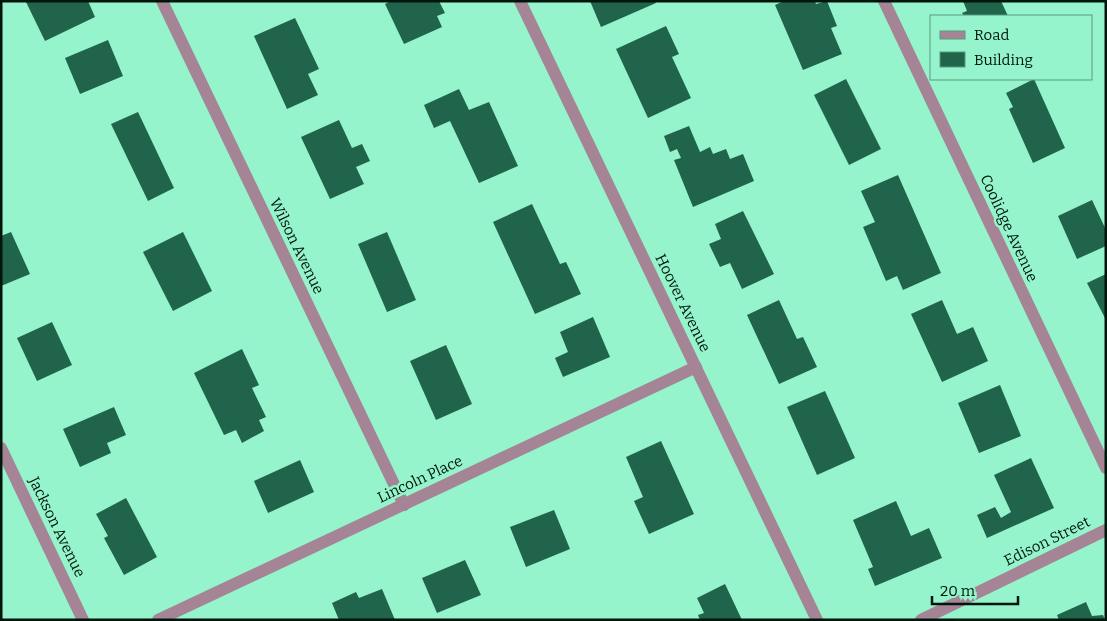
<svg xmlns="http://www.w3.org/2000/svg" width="1107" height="621" font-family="Bitter,serif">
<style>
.building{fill:#1f644b}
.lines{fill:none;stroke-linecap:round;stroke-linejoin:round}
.minor{stroke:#a58496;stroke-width:12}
.labels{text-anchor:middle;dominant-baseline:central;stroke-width:5;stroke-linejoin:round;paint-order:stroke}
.street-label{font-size:15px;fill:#00160c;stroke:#95f4cb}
</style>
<rect width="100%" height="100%" fill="#95f4cb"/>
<g class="building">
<polygon points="29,1 88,1 95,17 45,41 26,2"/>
<polygon points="391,1 439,1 445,13 437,16 442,27 404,44 385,4"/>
<polygon points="590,1 655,1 656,3 601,27"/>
<polygon points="784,1 815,1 816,4 827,1 837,26 831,28 842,54 803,70 775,5"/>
<polygon points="963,1 1001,1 1008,16 964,16 962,13 967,11"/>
<polygon points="295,18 319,69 308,74 318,95 287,109 254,36"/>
<polygon points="666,26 679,54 672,57 691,98 648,118 616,49"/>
<polygon points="108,40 123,76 80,94 65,58"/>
<polygon points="846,79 881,149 849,165 814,95"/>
<polygon points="1034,79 1065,148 1033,163 1009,109 1013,107 1006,93"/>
<polygon points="459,89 469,110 489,102 518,166 479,183 450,121 434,128 424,105"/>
<polygon points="138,112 174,188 148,201 111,124"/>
<polygon points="339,120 352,148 362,144 370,161 356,167 364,184 330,199 301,137"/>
<polygon points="689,126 700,152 710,147 713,154 726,149 730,159 743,154 754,181 693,207 674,160 681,158 677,149 670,152 664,136"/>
<polygon points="898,175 941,273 903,290 897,276 886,281 863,227 875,222 861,191"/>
<polygon points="1092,200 1106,230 1106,246 1077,259 1058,216"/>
<polygon points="532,204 560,264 566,262 581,294 535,314 493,222"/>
<polygon points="743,211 774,274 742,289 730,263 720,267 709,244 721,239 715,224"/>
<polygon points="11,232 30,274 1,286 1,236"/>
<polygon points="183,232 212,291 173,311 143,252"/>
<polygon points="387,232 416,300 387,312 358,244"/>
<polygon points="1106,274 1106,320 1087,283"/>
<polygon points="779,300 797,339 803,337 817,367 779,384 747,315"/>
<polygon points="942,300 957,334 973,327 988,361 942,382 911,314"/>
<polygon points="593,317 610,357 563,377 555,358 568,352 560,332"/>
<polygon points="52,322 72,365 37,381 17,338"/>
<polygon points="446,345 472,404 436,420 410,361"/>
<polygon points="242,349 259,385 252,388 266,417 259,420 264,431 242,443 236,430 224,435 194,373"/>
<polygon points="1000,385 1021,436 979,453 958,403"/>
<polygon points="825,391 855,458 817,475 787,407"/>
<polygon points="114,407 126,435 107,443 111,453 80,467 63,429"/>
<polygon points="661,441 694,514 649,534 634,501 643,497 626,457"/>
<polygon points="1031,458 1054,508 987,538 977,515 995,507 1001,518 1011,512 994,475"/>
<polygon points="300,460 314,492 268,513 254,481"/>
<polygon points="126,498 157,557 124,575 104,538 108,536 96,514"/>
<polygon points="896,501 911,536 929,528 942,558 875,586 868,569 873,567 853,520"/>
<polygon points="554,510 570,549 526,567 510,527"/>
<polygon points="465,560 481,595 437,613 422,578"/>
<polygon points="725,584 742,620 700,620 698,615 704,613 697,598"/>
<polygon points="382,589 395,620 339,620 332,603 356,592 359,598"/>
<polygon points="1086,602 1092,616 1103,615 1105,620 1059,620 1057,615"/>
</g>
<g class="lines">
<g class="minor">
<polyline points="162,1 404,505"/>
<polyline points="520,1 817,620"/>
<polyline points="884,1 1106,468"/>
<polyline points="1,448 83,620"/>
<polyline points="158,620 696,367"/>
<polyline points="921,620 1106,530"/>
</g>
</g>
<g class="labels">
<g class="street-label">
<text transform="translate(1009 228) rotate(65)">Coolidge Avenue</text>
<text transform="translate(297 246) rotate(64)">Wilson Avenue</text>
<text transform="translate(683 303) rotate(64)">Hoover Avenue</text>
<text transform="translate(420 479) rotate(-25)">Lincoln Place</text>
<text transform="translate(57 527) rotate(64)">Jackson Avenue</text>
<text transform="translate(1047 541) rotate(-26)">Edison Street</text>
</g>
</g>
<rect width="1107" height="621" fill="none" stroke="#00160c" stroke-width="5"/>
<rect x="930" y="15" width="162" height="65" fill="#95f4cb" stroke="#599b7f"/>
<rect x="940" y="31" width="25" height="8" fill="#a58496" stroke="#599b7f"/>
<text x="974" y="40" font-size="15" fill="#00160c">Road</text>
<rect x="940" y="52" width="25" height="15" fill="#1f644b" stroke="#599b7f"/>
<text x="974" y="65" font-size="15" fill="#00160c">Building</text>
<path d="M932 596v8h86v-8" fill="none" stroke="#00160c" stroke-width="2.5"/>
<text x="940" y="596" font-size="15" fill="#00160c" stroke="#95f4cb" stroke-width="4" paint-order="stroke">20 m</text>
</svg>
